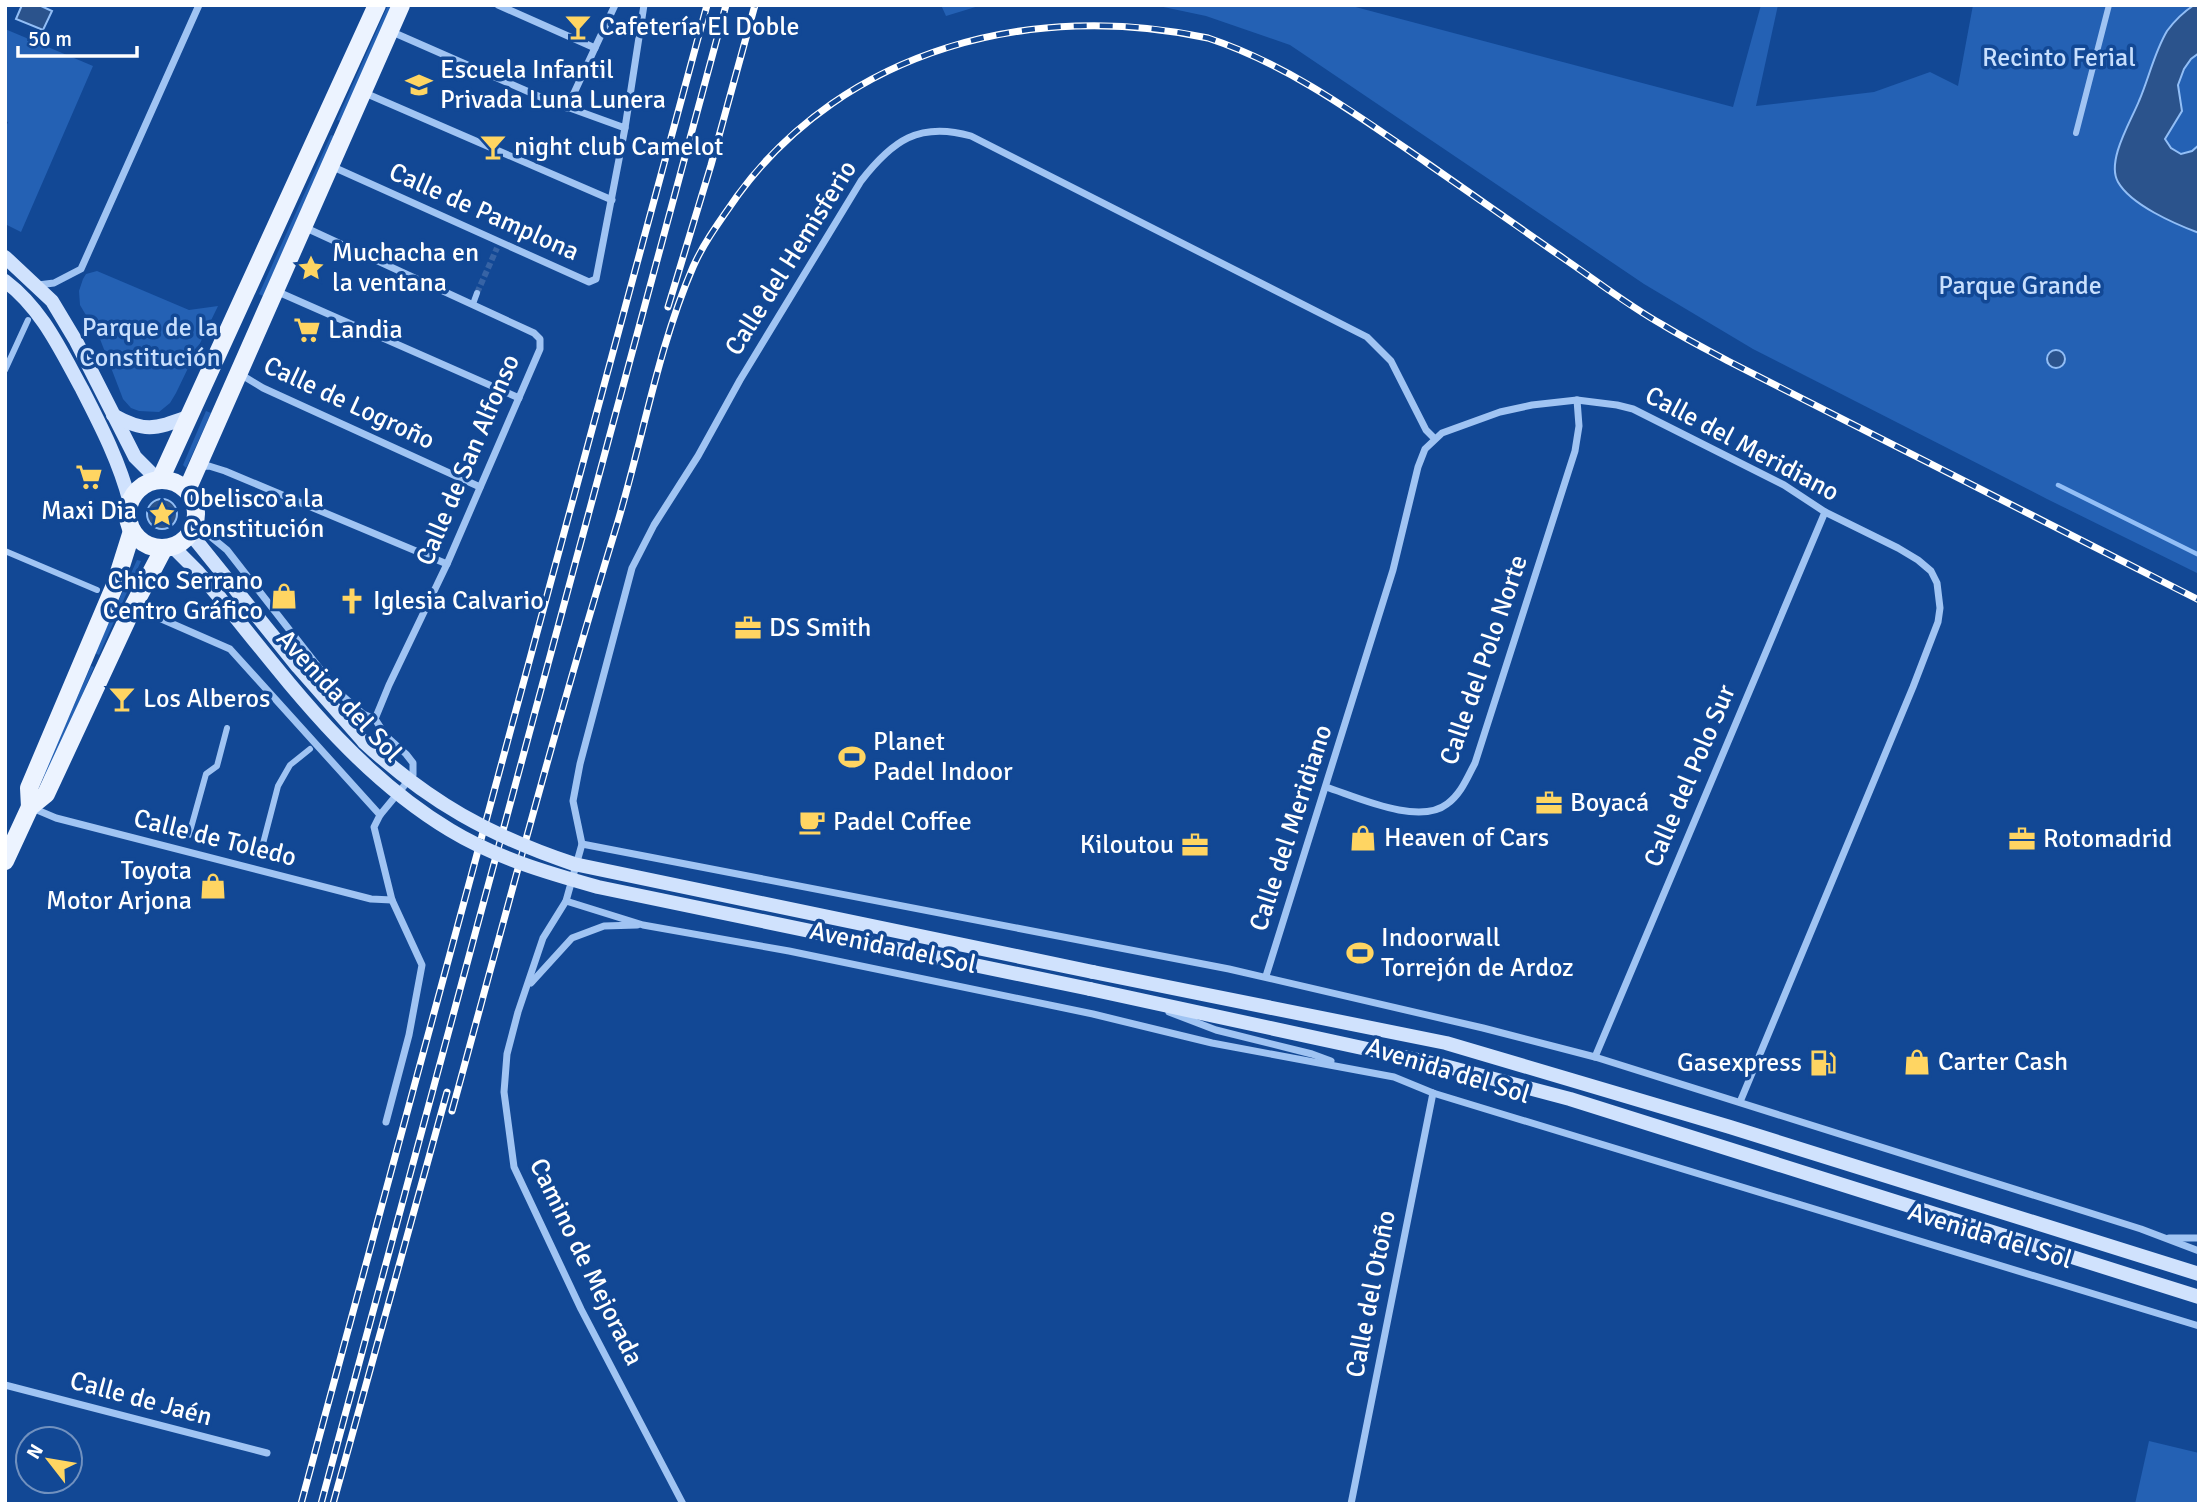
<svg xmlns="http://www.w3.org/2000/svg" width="2204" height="1509" font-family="Signika,sans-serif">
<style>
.green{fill:#2461b4}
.water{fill:#2b538c;stroke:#92bef6;stroke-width:2}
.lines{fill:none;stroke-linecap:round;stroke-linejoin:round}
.stream{stroke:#92bef6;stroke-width:4.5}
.pedestrian-tunnel{stroke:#3663a5;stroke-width:6;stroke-dasharray:6 3;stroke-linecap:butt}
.pedestrian{stroke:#a0c4f3;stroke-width:6}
.minor{stroke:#a0c4f3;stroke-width:7}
.secondary{stroke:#d0e2fd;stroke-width:14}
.primary{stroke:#ecf3ff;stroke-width:18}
.rail-casing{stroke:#fff;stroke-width:7}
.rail{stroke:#124895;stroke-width:4.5;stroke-dasharray:13;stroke-linecap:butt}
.secondary-bridge{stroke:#d0e2fd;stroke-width:14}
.labels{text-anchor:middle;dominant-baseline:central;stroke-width:7;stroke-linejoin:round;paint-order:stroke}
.poi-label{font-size:26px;fill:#fff;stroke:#124895;text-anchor:start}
.park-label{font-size:26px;fill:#c8dffd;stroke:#124895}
.street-label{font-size:26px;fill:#fff;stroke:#124895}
</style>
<rect width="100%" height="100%" fill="#124895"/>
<g class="green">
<polygon points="388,5 392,5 341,121 337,120"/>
<polygon points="941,5 982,5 946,16"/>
<polygon points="1154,5 1348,5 1733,107 1761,5 1778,5 1756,106 1874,92 1930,72 1958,86 1973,5 2199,5 2199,574 2047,499 1753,349 1644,284 1290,45 1206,16"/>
<polygon points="5,29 93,66 21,232 5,224 5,129 8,122 5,121"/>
<polygon points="331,135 334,136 263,296 259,294"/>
<polygon points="97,271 189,310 218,306 176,393 170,403 159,412 139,411 131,408 123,399 100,339 80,305 79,291 83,279 86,274"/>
<polygon points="206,411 211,413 186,468 183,465"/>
<polygon points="137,560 141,561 99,655 95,653"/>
<polygon points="91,666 94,667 47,778 43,776"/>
<polygon points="2149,1441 2199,1453 2199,1504 2135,1504"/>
</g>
<g class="water">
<polygon points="22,5 39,5 52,11 43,30 16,19"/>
<path d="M2194,5h5v48l-8,6 -7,10 -6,16 4,26 -17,28 6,9 10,6 11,-3 7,-6v88c-24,-9 -68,-28 -81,-51 -12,-21 13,-61 21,-81 10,-23 15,-48 28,-70 8,-11 15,-18 27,-26z"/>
<circle cx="2056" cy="359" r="9"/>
<circle cx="162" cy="514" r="15"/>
</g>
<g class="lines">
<polyline class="stream" points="2058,485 2199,555"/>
<polyline class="pedestrian-tunnel" points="477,293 497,248"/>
<g class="pedestrian">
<polyline points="2076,133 2109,5"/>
<polyline points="473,304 477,293"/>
<polyline points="5,370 28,320"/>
<polyline points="5,551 97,590"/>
<polyline points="189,835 206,774 217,766 227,728"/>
<polyline points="260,855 278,786 290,765 310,749"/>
</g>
<g class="minor">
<polyline points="498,5 595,48"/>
<polyline points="390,31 545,99 625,128 644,5"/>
<polyline points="365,93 612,200"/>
<polyline points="567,108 615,5"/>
<polyline points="331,166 589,282 596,279 625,128"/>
<polyline points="304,227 534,333 540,339 540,349 447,564 389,685 375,719"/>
<polyline points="38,285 54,283 81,269 199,5"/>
<polyline points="276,291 519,398"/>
<polyline points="240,374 263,388 480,487"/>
<polyline points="198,467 209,466 225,471 447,564"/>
<polyline points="194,523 227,550 338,692 363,714 375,719 386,736 406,754 413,763 413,775 380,815 374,827 392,900 422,965 409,1035 386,1122"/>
<polyline points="134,607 230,649 380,815"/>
<path d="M1326,787c31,10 93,39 121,17 14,-10 20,-26 28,-41l100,-312 4,-25 -2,-26"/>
<polyline points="30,807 56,818 371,899 392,900"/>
<polyline points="582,844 1229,969 1483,1028 1595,1057 2141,1229 2199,1251"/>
<polyline points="566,901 643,925 789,951 1093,1014 1212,1043 1394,1077 1433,1093 2199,1326"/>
<polyline points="1266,976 1393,570 1418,467 1425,449 1442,433 1500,412 1532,405 1577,400 1617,405 1633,409 1784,485 1825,512 1898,548 1918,560 1931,571 1937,583 1940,608 1938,622 1913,687 1740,1102"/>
<polyline points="531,983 572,938 604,926 637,925"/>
<polyline points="1169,1012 1216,1030 1312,1054 1331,1061"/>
<polyline points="1595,1057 1825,512"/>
<polyline points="2169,1238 2199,1238"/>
<polyline points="5,1385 267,1453"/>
<path d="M683,1504l-102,-195 -67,-142 -10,-75 3,-38 11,-42 25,-74 23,-37 16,-57 -9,-43 7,-37 52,-196 22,-43 44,-69 42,-76 121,-199c31,-40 58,-60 110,-45l396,201 24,24 35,69 8,8"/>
<polyline points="1351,1504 1433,1093"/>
</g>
<g class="secondary">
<polyline points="5,257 52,301 76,341 135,457 158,480"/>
<path d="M5,281c37,28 55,68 77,108 19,37 38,74 48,114"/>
<path d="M113,415c32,18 42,14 75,2"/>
<polyline points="190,533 298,667 364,742"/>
<polyline points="172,546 198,572 220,598"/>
<polyline points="1093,972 1446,1043 1730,1127 2199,1274"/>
<polyline points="1090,989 1441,1065 1570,1099 2199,1297"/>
</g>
<g class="primary">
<polyline points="160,480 377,5"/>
<circle cx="162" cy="514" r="34"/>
<polyline points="187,490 401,5"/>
<polyline points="30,807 29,788 115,585 132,531"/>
<polyline points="5,861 30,807 46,794 133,607 164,548"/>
</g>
<g class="rail-casing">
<g id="rail">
<polyline points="668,307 711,165 755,5"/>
<path d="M452,1111c53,-194 104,-388 163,-580 27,-87 42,-181 78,-264 11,-25 29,-49 45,-72 107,-146 295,-195 470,-157 81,27 149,77 219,125 47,33 93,65 139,97 32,22 63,46 97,65 21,13 43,24 65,36l471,239"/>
<polyline points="301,1504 707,5"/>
<polyline points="321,1504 726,5"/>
<polyline points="333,1504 447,1092"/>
</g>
</g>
<use href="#rail" class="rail"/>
<g class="secondary-bridge">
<path d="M220,598c69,85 135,175 230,232 46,28 98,43 148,57l492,102"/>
<path d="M364,742c65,60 126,94 210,122l519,108"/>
</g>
</g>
<defs>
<g id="bar-bare" transform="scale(2.1)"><path d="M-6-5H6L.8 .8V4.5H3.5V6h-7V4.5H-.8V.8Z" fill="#ffd562" stroke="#124895" stroke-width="2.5" paint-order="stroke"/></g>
<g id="school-bare" transform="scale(2.1)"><path d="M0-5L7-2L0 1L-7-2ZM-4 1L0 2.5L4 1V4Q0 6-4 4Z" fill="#ffd562" stroke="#124895" stroke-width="2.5" paint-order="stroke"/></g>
<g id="sight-bare" transform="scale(2.1)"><path d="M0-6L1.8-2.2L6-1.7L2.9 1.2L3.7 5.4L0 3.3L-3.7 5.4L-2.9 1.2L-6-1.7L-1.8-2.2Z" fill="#ffd562" stroke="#124895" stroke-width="2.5" paint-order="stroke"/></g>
<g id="supermarket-bare" transform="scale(2.1)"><path d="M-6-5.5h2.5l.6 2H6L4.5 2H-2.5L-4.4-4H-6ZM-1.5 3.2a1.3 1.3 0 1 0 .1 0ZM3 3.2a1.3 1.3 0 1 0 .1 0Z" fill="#ffd562" stroke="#124895" stroke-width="2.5" paint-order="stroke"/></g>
<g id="shop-bare" transform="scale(2.1)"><path d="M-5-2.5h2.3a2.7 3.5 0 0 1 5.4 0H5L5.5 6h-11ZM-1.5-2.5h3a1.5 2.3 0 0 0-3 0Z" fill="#ffd562" stroke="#124895" stroke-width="2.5" paint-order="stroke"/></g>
<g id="church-bare" transform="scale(2.1)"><path d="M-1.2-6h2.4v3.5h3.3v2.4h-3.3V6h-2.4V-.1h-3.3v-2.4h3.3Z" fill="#ffd562" stroke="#124895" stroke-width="2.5" paint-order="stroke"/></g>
<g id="office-bare" transform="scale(2.1)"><path d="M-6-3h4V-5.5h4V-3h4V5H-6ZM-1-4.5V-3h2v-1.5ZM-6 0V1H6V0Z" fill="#ffd562" stroke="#124895" stroke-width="2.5" paint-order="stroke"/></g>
<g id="stadium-bare" transform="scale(2.1)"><path d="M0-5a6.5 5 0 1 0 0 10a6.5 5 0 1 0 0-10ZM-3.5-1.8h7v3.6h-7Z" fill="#ffd562" stroke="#124895" stroke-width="2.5" paint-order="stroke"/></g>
<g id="cafe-bare" transform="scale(2.1)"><path d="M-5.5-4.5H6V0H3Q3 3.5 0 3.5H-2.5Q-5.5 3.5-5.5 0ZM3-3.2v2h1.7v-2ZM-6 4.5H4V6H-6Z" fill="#ffd562" stroke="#124895" stroke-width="2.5" paint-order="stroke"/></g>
<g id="fuel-bare" transform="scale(2.1)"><path d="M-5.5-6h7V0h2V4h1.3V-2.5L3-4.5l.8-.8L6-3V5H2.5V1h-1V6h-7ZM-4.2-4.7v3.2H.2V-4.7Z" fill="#ffd562" stroke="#124895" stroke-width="2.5" paint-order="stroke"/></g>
</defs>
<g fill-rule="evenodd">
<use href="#bar-bare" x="578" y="27"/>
<use href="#school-bare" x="419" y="85"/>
<use href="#bar-bare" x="493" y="147"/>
<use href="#sight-bare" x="311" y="268"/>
<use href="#supermarket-bare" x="307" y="330"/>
<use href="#supermarket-bare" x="89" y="477"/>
<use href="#sight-bare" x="162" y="514"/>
<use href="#shop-bare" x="284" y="596"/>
<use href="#church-bare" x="352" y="601"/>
<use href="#office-bare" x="748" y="628"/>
<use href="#bar-bare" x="122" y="699"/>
<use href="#stadium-bare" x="852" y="757"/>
<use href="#office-bare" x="1549" y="803"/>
<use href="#cafe-bare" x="812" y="822"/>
<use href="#shop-bare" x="1363" y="838"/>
<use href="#office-bare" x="2022" y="839"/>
<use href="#office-bare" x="1195" y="845"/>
<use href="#shop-bare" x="213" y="886"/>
<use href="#stadium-bare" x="1360" y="953"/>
<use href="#shop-bare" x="1917" y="1062"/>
<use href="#fuel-bare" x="1823" y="1063"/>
</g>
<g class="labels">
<g class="poi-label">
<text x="599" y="27">Cafetería El Doble</text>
<text x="440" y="70">Escuela Infantil<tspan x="440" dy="30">Privada Luna Lunera</tspan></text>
<text x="514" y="147">night club Camelot</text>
<text x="332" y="253">Muchacha en<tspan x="332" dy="30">la ventana</tspan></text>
<text x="328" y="330">Landia</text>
<text x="183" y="499">Obelisco a la<tspan x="183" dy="30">Constitución</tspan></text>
<text x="89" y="511" text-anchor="middle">Maxi Dia</text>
<text x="263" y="581" text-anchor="end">Chico Serrano<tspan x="263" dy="30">Centro Gráfico</tspan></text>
<text x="373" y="601">Iglesia Calvario</text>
<text x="769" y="628">DS Smith</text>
<text x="143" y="699">Los Alberos</text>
<text x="873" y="742">Planet<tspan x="873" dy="30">Padel Indoor</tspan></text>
<text x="1570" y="803">Boyacá</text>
<text x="833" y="822">Padel Coffee</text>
<text x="1384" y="838">Heaven of Cars</text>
<text x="2043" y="839">Rotomadrid</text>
<text x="1174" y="845" text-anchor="end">Kiloutou</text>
<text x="192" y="871" text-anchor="end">Toyota<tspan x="192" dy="30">Motor Arjona</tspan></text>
<text x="1381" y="938">Indoorwall<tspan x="1381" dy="30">Torrejón de Ardoz</tspan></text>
<text x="1938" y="1062">Carter Cash</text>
<text x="1802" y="1063" text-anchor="end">Gasexpress</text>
</g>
<g class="park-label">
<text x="2059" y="58">Recinto Ferial</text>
<text x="2020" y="286">Parque Grande</text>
<text x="150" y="328">Parque de la<tspan x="150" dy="30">Constitución</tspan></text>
</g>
<g class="street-label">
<text transform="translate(484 212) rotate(24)">Calle de Pamplona</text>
<text transform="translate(791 258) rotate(-58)">Calle del Hemisferio</text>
<text transform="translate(349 403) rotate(25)">Calle de Logroño</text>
<text transform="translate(1742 444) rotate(28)">Calle del Meridiano</text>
<text transform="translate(468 460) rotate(-67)">Calle de San Alfonso</text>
<text transform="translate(1484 660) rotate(-71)">Calle del Polo Norte</text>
<text transform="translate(339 696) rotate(47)">Avenida del Sol</text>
<text transform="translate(1690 776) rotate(-67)">Calle del Polo Sur</text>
<text transform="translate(1291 828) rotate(-72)">Calle del Meridiano</text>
<text transform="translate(215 838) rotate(14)">Calle de Toledo</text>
<text transform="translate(893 948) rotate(12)">Avenida del Sol</text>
<text transform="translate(1448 1071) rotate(17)">Avenida del Sol</text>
<text transform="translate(1990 1236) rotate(17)">Avenida del Sol</text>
<text transform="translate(586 1262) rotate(64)">Camino de Mejorada</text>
<text transform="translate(1371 1294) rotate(-79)">Calle del Otoño</text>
<text transform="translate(141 1399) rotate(15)">Calle de Jaén</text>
</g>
</g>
<rect width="2204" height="1509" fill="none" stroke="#ffffff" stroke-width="14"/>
<g transform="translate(49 1460) rotate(301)"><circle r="33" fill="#124895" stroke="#7191bf" stroke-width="2"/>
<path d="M0-5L12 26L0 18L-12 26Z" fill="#ffd562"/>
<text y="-10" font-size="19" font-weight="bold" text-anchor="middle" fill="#ffffff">N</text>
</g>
<path d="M18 46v10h119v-10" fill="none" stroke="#ffffff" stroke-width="3.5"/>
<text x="28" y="46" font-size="21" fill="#ffffff" stroke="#124895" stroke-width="5" paint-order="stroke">50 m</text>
</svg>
